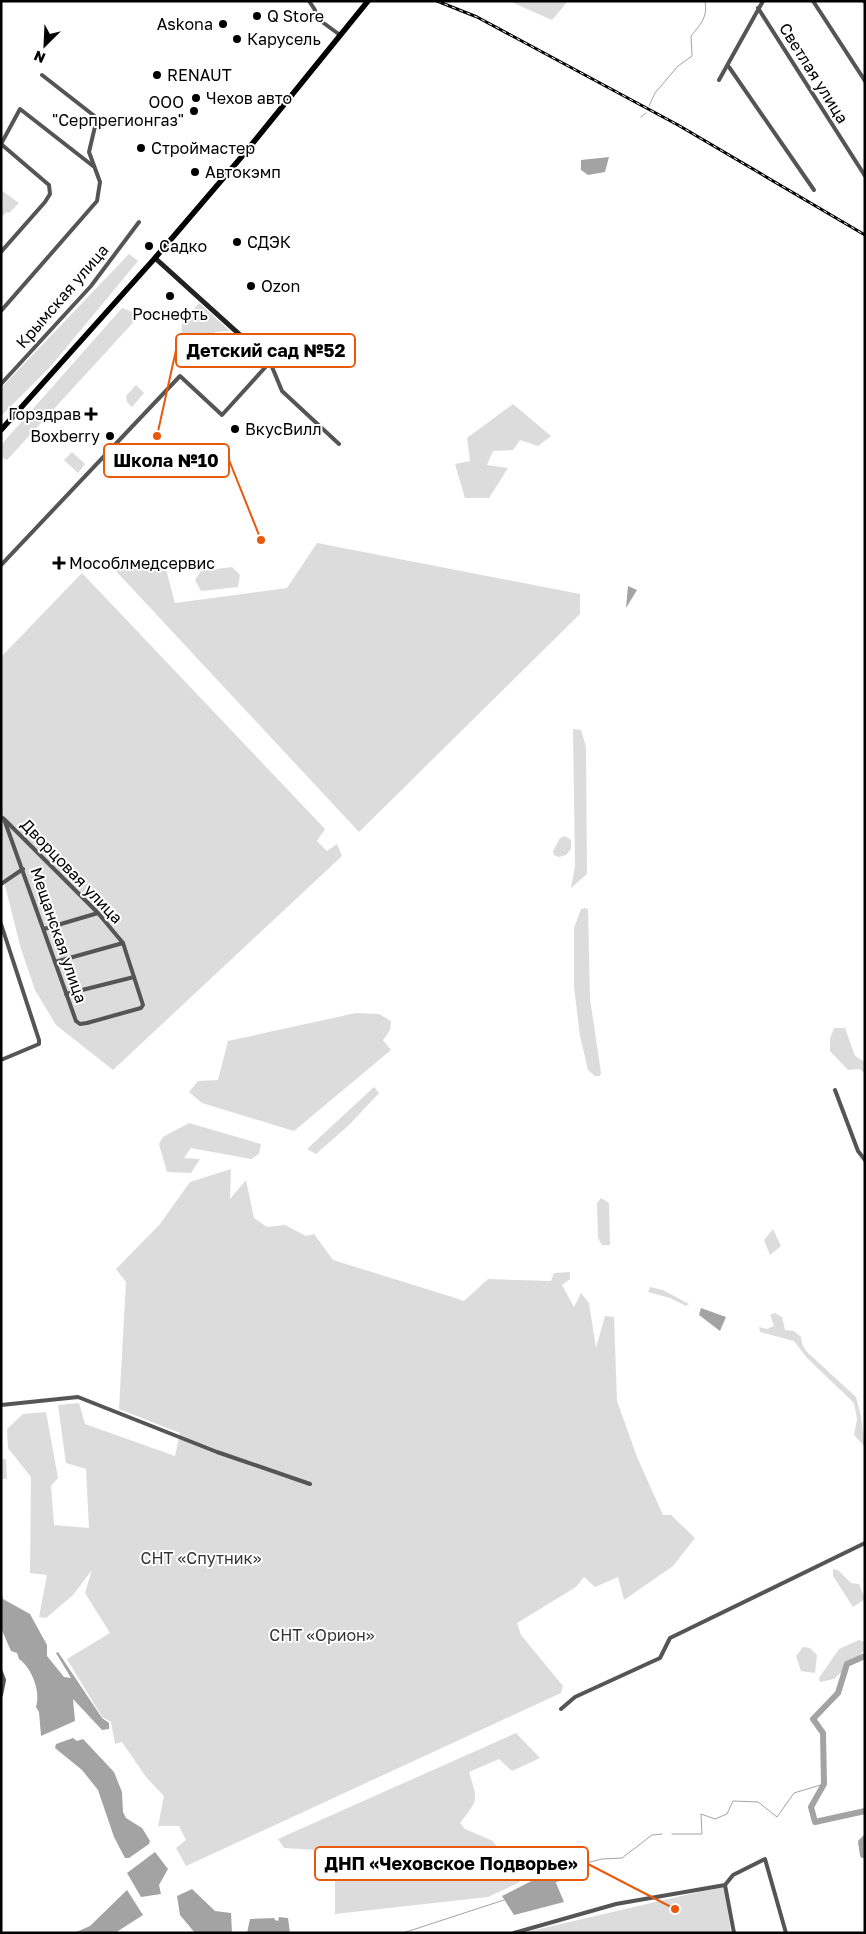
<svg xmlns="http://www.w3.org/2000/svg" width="866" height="1934" font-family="'Golos Text',sans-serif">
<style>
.green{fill:#dcdcdc}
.water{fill:#a3a3a3}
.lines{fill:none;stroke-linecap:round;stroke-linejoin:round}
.stream{stroke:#a3a3a3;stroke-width:1}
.river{stroke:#a3a3a3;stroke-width:6}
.street{stroke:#555;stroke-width:4}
.secondary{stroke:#222;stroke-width:5}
.primary{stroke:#000;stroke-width:5.5}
.rail-casing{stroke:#000;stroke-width:3}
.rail{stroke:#fff;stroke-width:1;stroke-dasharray:4;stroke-linecap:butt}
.poi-dot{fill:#000;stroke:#fff;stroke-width:2}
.labels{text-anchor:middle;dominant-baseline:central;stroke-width:4;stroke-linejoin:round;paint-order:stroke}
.poi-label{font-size:16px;fill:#000;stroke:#fff;text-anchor:start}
.street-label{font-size:16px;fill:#000;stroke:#fff}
.park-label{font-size:16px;fill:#333;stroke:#fff}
.leader{fill:none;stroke:#e8590c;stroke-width:2}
.callout-dot{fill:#e8590c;stroke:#fff;stroke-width:2}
.callout{fill:#fff;stroke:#e8590c;stroke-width:2}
.callout-label{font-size:18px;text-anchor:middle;font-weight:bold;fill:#000}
</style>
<rect width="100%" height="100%" fill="#fff"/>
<g class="green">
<polygon points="509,1 568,1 552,20"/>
<polygon points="1,190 19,203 9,213 7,212 1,217"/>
<polygon points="129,254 138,261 51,366 1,416 1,388"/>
<polygon points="199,303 230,331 215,332 210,347 180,360 182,323"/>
<polygon points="122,308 140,315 7,460 1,457 1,445"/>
<polygon points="136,385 144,393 132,407 127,402 126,396"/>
<polygon points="513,404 551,436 538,446 520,440 513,450 493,451 487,465 508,468 489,498 465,498 455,464 470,461 467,438"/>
<polygon points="72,452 85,464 78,473 64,460"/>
<polygon points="317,543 580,594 580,614 359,832 115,570 164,562 175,603 287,588"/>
<polygon points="232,567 240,575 238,587 201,591 195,580 201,571"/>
<polygon points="82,573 325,829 317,841 327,851 337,844 342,856 113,1070 56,1025 35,990 21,949 1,870 1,657"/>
<polygon points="573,729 581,730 586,747 587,874 571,888 575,866"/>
<polygon points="565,836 571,840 571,849 566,855 559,857 554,855 553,851 560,838"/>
<polygon points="585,908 588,909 590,999 601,1073 600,1076 595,1076 588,1070 580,1036 574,987 574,928 581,909"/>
<polygon points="356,1013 379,1014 391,1021 390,1030 383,1040 391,1050 294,1131 202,1103 189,1092 198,1081 218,1080 228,1041"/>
<polygon points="834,1028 845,1028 855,1056 865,1062 865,1074 860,1069 848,1070 830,1051 830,1039"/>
<polygon points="374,1087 379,1093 349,1125 316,1154 307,1149"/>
<polygon points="189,1123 261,1144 259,1154 251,1159 191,1148 184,1158 200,1159 191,1173 167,1172 159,1144 163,1137"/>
<polygon points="231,1169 230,1199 246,1180 254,1218 267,1227 285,1225 306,1236 314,1234 333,1260 449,1296 464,1301 488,1279 551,1281 554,1273 570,1272 570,1279 562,1285 574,1307 581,1293 589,1303 596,1348 605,1316 614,1317 617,1401 637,1457 663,1515 671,1515 695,1538 673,1566 624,1600 618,1577 595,1587 584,1577 576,1587 517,1623 521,1635 563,1686 561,1693 186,1866 176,1848 186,1840 179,1826 158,1826 164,1796 146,1777 122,1742 115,1744 111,1722 102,1717 67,1659 110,1633 85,1593 92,1570 73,1595 46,1618 39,1617 47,1575 30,1573 31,1477 8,1448 7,1429 23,1414 46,1412 58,1478 51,1486 54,1525 89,1528 86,1469 66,1463 58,1405 79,1403 85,1424 175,1456 180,1433 119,1409 126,1282 116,1269 160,1224 190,1182"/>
<polygon points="601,1198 609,1203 610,1245 602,1245 598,1238 597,1203"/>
<polygon points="773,1229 781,1246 770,1255 764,1240"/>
<polygon points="650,1287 663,1290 689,1304 686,1306 670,1298 648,1292"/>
<polygon points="775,1313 782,1317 785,1330 794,1331 801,1337 802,1344 806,1351 856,1397 861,1416 865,1447 854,1435 857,1419 854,1403 807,1358 794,1341 760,1332 759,1327 767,1329 774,1326 770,1315"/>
<polygon points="1,1459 6,1459 7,1479 1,1479"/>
<polygon points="833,1569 838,1570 851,1583 859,1584 865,1599 853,1607 833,1576"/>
<polygon points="859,1640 865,1642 865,1650 834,1679 820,1682 819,1678 839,1649"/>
<polygon points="803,1647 810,1648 817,1655 815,1673 801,1671 796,1656"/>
<path d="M516,1733l24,25 -28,13 -13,-12 -30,13c9,30 10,26 -9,51l5,6 28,12 27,41 -32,15 -153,17v-63l-51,-3 -6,-9z"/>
<polygon points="724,1886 731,1933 522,1933"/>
</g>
<g class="water">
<polygon points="609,157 605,172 588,175 581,170 581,160"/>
<polygon points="628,586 637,590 626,608"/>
<polygon points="701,1308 726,1317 720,1331 699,1315"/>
<path d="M1,1588l2,11 27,15 17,31v11l17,21 7,1 -15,-25 2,-1 44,66 7,5v6l-7,1 -29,-31 2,22 -34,15 -2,-24 -3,-5c5,-15 -4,-39 -17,-48l-2,-6 -6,-2 -10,-23z"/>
<polygon points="73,1738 77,1741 83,1739 114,1772 122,1792 123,1812 126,1818 142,1828 150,1841 149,1844 129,1858 125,1858 114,1837 98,1790 82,1770 55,1748 56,1744"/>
<polygon points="155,1852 168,1869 159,1885 161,1894 141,1897 127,1873"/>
<polygon points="551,1871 564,1902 514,1915 502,1896"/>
<polygon points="192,1889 215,1911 231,1913 232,1933 195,1933 180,1915 177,1896"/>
<polygon points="127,1890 143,1915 115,1933 74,1933 90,1926"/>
<polygon points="279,1917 288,1918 290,1933 247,1933 250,1919 274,1918 275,1920 278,1921"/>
</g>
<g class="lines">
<g class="stream">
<path d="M649,106l6,-13 23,-27 14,-10 -1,-20c10,-12 17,-19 14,-35"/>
<polyline points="641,117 646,113"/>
<polyline points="672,1834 702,1834 701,1814 715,1819 727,1814 733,1801 758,1802 777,1817 794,1793 824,1784"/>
<polyline points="555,1882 569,1877 586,1863 602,1859 622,1858 652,1835 662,1834"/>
<polyline points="403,1933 504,1900"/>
</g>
<g class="river">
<polyline points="865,1656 847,1664 838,1693 813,1719 823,1733 824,1784 811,1807 815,1822 865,1811"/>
<polyline points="865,1838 861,1842 863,1855 865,1855"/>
</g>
<g class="street">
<polyline points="309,1 315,10 314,16 340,35"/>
<polyline points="813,1 865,81"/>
<polyline points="864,1 865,2"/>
<polyline points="758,8 865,176"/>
<polyline points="729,67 814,190"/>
<polyline points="719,80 763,1"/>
<polyline points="1,144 49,185 50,194 45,202 1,252"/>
<polyline points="1,144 20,109 93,166"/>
<polyline points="1,311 97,201 100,182 89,152 97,118 42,75"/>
<polyline points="1,384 91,286 139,222"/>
<polyline points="1,565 180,376 222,415 270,362 282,391 339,444"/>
<polyline points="1,817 4,819 98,913 123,943 143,1005 141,1008 87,1023 80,1024 76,1021 4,819"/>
<polyline points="1,884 23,869"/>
<polyline points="1,924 39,1040 39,1044 1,1060"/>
<polyline points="44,929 98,913"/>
<polyline points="55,962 123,943"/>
<polyline points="66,994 134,977"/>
<polyline points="835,1090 858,1151 865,1160"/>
<polyline points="1,1405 78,1397 217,1452 310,1484"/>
<polyline points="1,1672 4,1680 1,1695"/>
<polyline points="561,1709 575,1697 660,1658 670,1638 865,1543"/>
<polyline points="725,1885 734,1933"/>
<polyline points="514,1933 616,1904 725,1885 733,1875 765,1859 786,1933"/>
</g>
<polyline class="secondary" points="155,258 270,362"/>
<polyline class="primary" points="1,430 155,258 244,154 368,1"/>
<g class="rail-casing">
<polyline id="rail" points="437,1 477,17 678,125 865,235"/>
</g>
<use href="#rail" class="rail"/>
</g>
<g class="poi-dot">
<circle cx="257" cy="16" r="5"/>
<circle cx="223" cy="24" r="5"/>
<circle cx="237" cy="39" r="5"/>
<circle cx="157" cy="75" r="5"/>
<circle cx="196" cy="98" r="5"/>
<circle cx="194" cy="111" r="5"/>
<circle cx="141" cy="148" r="5"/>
<circle cx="195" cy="172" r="5"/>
<circle cx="237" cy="242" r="5"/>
<circle cx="149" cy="246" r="5"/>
<circle cx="251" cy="286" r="5"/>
<circle cx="170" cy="296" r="5"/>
<path d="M88.5 406.5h5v5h5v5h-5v5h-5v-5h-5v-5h5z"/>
<circle cx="235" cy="429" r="5"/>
<circle cx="110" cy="436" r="5"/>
<path d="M56.5 555.5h5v5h5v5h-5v5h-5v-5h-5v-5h5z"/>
</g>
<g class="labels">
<g class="poi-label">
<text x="267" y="16">Q Store</text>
<text x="213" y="24" text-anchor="end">Askona</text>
<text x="247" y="39">Карусель</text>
<text x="167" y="75">RENAUT</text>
<text x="206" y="98">Чехов авто</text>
<text x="184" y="102" text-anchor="end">ООО<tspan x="184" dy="18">"Серпрегионгаз"</tspan></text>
<text x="151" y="148">Строймастер</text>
<text x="205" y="172">Автокэмп</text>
<text x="247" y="242">СДЭК</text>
<text x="159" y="246">Садко</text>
<text x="261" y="286">Ozon</text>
<text x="170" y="314" text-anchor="middle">Роснефть</text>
<text x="81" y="414" text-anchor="end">Горздрав</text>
<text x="245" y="429">ВкусВилл</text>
<text x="100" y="436" text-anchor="end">Boxberry</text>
<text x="69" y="563">Мособлмедсервис</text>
</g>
<g class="street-label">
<text transform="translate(814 73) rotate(58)">Светлая улица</text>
<text transform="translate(62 296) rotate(-49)">Крымская улица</text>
<text transform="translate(72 871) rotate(46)">Дворцовая улица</text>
<text transform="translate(59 935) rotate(71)">Мещанская улица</text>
</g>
<g class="park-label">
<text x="201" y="1558">СНТ «Спутник»</text>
<text x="322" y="1635">СНТ «Орион»</text>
</g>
</g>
<path class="leader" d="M157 436L176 350M261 540L229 460M675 1909L588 1864"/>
<g class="callout-dot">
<circle cx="157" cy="436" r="5"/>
<circle cx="261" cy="540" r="5"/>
<circle cx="675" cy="1909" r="5"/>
</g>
<g class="callout">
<rect x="176" y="334" width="179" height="33" rx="5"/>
<rect x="104" y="444" width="125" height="33" rx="5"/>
<rect x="315" y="1847" width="273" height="33" rx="5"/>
</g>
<g class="callout-label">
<text x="266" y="357">Детский сад №52</text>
<text x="166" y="467">Школа №10</text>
<text x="451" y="1870">ДНП «Чеховское Подворье»</text>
</g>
<rect width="866" height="1934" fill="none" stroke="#000000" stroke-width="5"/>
<g transform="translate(45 45) rotate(204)" stroke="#ffffff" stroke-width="4" paint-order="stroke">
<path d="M0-4L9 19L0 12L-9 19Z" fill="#000000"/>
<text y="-8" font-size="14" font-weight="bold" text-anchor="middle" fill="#000000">N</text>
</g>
</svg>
